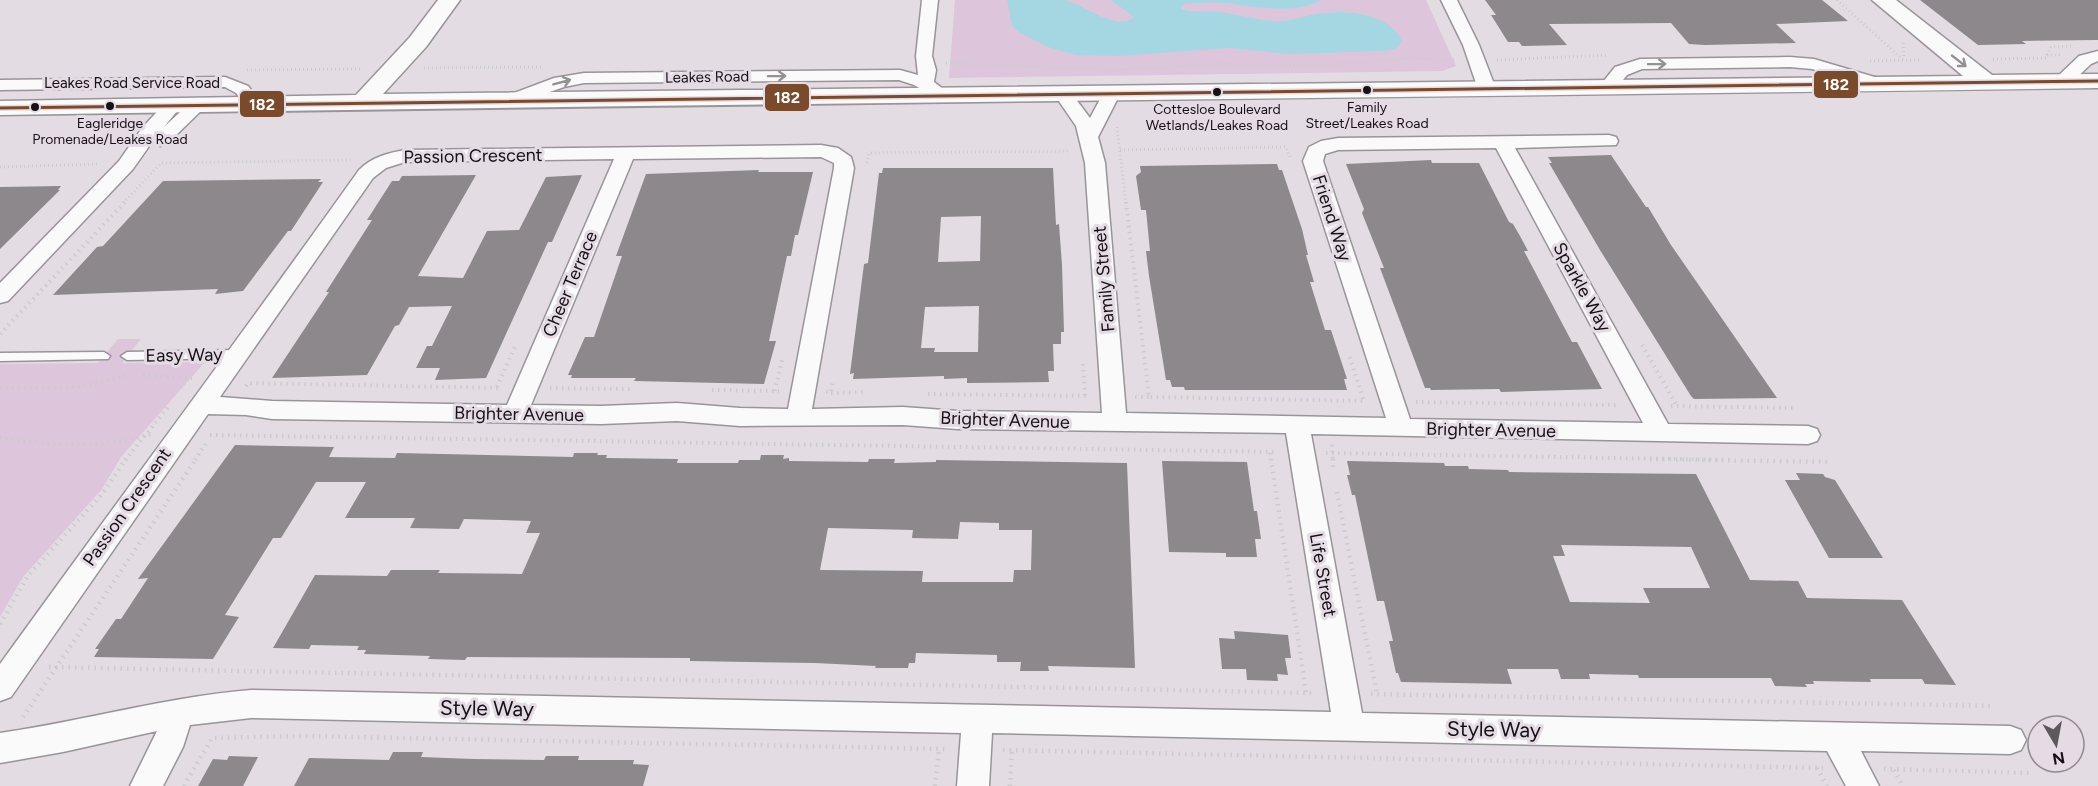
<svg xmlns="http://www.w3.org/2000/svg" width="2098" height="786" font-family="Figtree,sans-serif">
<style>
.green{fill:#ddc5dc}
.water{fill:#a5d7e3}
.building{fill:#8c888c;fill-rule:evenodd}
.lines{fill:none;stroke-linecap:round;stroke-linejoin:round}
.lane-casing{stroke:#999499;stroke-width:3}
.street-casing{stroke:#999499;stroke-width:3}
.secondary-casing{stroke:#999499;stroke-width:3}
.path-far2{stroke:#cccbcc;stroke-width:3;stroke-dasharray:1 3;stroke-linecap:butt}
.path-far1{stroke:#cccbcc;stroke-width:4;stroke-dasharray:1.5 4.5;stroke-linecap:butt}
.path{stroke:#cccbcc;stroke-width:4.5;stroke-dasharray:1.5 5;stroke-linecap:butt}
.lane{fill:#fbfafb;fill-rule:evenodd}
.street{fill:#fbfafb;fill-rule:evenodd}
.secondary{fill:#fbfafb;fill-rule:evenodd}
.bus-1-casing{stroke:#e5dbe5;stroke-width:6}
.bus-1{stroke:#7a4b2a;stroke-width:3}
.oneway{stroke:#949193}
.bus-dot{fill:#151114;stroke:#e5dbe5;stroke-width:2}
.labels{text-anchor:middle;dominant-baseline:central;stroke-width:6;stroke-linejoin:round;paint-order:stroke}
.far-bus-label{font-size:14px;fill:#151114;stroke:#e5dbe5}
.far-street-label{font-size:15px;fill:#151114;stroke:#e5dbe5}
.street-label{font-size:18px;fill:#151114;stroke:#e5dbe5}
.near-street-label{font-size:21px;fill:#151114;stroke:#e5dbe5}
.line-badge{stroke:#e5dbe5;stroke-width:2}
.badge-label{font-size:16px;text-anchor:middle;font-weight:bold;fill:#fff}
</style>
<rect width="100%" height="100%" fill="#e3dde3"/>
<g class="green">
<polygon points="955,0 1426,0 1456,66 1442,71 949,78"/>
<polygon points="118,339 141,339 122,363 205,362 121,457 102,489 23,577 0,617 0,364 98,363"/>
</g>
<path class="water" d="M1007,0c18,0 39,0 57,0 18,3 53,33 70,17l-23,-17h210c-31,16 -65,6 -98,3 -12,-1 -25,0 -38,1l-4,2v3c12,4 25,2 37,3 21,2 40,9 60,9 16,0 30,-7 46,-8 26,-3 66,1 78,28l-6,8 -13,2 -95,3 -59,-6 -110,8 -43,-1 -28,-8 -28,-14 -8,-7z"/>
<g class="building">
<polygon points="1485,0 1822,0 1848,21 1776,24 1796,43 1705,45 1689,44 1671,23 1549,24 1567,45 1522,46 1519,42 1508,42 1491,15 1496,15"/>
<polygon points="1920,0 2098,0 2098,40 2022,41 2026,44 1978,45"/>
<polygon points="1611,155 1646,207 1648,207 1671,245 1777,398 1694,399 1691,396 1600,250 1549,163 1552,163 1548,157"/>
<polygon points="1431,160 1432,163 1479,163 1509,222 1513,224 1520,236 1528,251 1524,251 1572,342 1577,342 1602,389 1501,392 1499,389 1431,390 1430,388 1425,388 1380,268 1384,268 1362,213 1364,209 1346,164"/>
<polygon points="1277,164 1279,170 1282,170 1302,229 1308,255 1306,255 1314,282 1310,282 1325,330 1331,330 1347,379 1344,379 1347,390 1185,390 1184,387 1172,387 1170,380 1166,380 1149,276 1146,251 1150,251 1146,210 1141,210 1136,176 1141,172 1140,166"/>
<path d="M883,168h170l3,57 3,-1 3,41 2,67h-3v12h-8l1,27h-6l1,11 -82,1v-5l-23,1v-3l-91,3 1,-6 -4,1 14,-110 4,-1 11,-90h3zM981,216l-1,45 -42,1 3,-45zM979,306l-1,46h-44l1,-4h-14l4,-41z"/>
<polygon points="759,170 758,172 813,172 798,235 795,235 791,256 787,256 769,341 776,341 764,384 634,381 636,378 571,378 572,375 568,375 585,337 594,337 622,256 616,256 646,174"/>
<polygon points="476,175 418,276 463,278 487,231 519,230 546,177 582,175 552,242 548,242 486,378 435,380 440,368 416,368 427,346 432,346 452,306 409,307 399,325 395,326 367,375 272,378 329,292 326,292 372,220 367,220 392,181 399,181 402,176"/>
<polygon points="321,179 318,182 323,182 291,231 288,231 243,291 215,294 218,289 53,295 97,247 103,246 163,181"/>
<polygon points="61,186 58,190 60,190 0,249 0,187"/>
<path d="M235,445l99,2 -5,10 66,1 2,-5 176,4 1,-4h24l-1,2h10l-1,3 72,1 -1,4h61l1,-3h21l1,-5h23l-1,4 6,-1v3l79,1 1,-3h26l-1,4 42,-1v-2l191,3 8,205 -87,-2 1,5h-29l1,-9h-24v-7l-81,-2 -1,10h-6l-1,5h-33l1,-2 -61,-3 -125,-2v-3l-223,-1 -2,3 -37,-1 2,-3 -66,-2 2,-4h-9l2,-4 -48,-1 -2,4 -36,-1 42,-73 72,1 4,-6h49l-2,3 84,1 18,-41h-14l5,-12 -67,-2 -5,10 -49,-1 5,-10h-70l21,-36h-50l-35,56h-8l-48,77 14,2 -26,42 -119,-2 5,-8h-4l21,-30h5l27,-41 -10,1zM960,522l39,1v7h33l-1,40h-17l-1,12h-91l1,-11 -103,-1 8,-42 85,2 -1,8 46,1z"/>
<polygon points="1162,461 1247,462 1254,511 1257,511 1261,539 1255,539 1257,557 1226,557 1226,553 1169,552"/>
<path d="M1347,461l97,2 1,3h23l1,3 39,1 1,2 187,2 54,106 48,1 9,17 95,2 54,85 -31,-1 -3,-5h-52l1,3 -58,-1 1,3h-9l2,3 -32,-1 -4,-8h-132l-1,-3 -49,-1 1,5h-29l-3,-10h-51l5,15 -111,-2 -3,-9h-2l-7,-32h4l-9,-40h-7l-22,-106h-3l-5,-20h3zM1561,545l130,2 19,41h-67l7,15 -80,-1 -17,-46h12z"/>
<polygon points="1796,473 1823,474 1825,477 1835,480 1883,558 1829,558 1785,480 1800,480"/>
<polygon points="1234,631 1288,635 1291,658 1285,658 1288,675 1277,674 1278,681 1247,680 1246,669 1222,669 1219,638 1235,639"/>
<polygon points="393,752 423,752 421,757 473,759 544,760 546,756 579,756 578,760 634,760 633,764 649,765 643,786 294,786 309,758 389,760"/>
<polygon points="229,756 258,757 243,786 198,786 213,759 227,760"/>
</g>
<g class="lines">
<g class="lane-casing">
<g id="lane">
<polygon points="240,350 246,354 240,358 127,360 121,356 127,352"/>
<polygon points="104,352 110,356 108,359 0,361 0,353"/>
</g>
</g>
<g class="street-casing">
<g id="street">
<polygon points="922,0 938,0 932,56 936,70 934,82 952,96 949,100 943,101 914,85 899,80 584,83 564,87 507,107 501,106 498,102 501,98 554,78 584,73 900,70 918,75 916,56"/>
<polygon points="1441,0 1457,0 1479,45 1496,89 1493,93 1481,93 1478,89 1463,45"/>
<polygon points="2098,51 2098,61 2091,64 2068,86 2056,86 2053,82 2056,78 2079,56"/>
<polygon points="1790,57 1814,59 1888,81 1891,85 1888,89 1882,90 1812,69 1790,67 1642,69 1627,75 1614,91 1602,91 1599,87 1615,67 1640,59"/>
<polygon points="225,77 248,86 262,104 259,108 247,108 236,93 225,87 0,90 0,80"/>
<path d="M1063,89l6,1 21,28 15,-28h12l3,4 -22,43 7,26 21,250 260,5 -83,-257 6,-14 12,-6 17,-3 271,-3 7,2 2,4 -2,4 -101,3 153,276 140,2 9,3 3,6 -3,6 -9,3 -497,-10 51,279 648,13 11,4 5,10 -5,10 -11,4 -149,-3 18,35h-33l-19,-35 -835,-18 -3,53h-32l4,-53 -710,-15 -61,7 -7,22 -20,39h-33l27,-55 -94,21 -63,11v-30c84,-12 166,-36 251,-43l1080,22 -45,-279 -328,-4 -55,-4 -163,1 -63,-5 -76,3 -329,-5 -26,-4 -38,-1 -197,283 -11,4v-37c119,-165 241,-328 359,-494 13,-13 29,-17 46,-20l416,-5 17,3 13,9 3,11 -42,241 91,-2 55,4 144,2 -17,-250 -9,-37 -22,-32 3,-4zM1496,148l147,275 -233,-4 -87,-258 2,-7 13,-4zM821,157l13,6v5l-46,241 -48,-1 -63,-5 -76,3 -70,-1 102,-246zM614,159l-107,246 -235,-4 -52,-4 153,-219 13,-10 19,-6z"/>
<polygon points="173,100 179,101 182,105 164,127 192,101 204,101 207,105 167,144 160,146 152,142 133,169 8,301 0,303 0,283 119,161 142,128 167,101"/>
</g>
</g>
<g class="secondary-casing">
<path id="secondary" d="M438,0h22l-34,47 -43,47 1580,-18 -91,-76h24l96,75 106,-1v14c-699,10 -1399,16 -2098,27v-14l356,-6 54,-58z"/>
</g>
<g class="path-far2">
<polyline points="1837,0 1903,60"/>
<polyline points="1903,43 1904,59"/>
<polyline points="2047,55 2051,47 2071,46"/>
<polyline points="1993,59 2046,58 2047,55 2062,55"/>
<polyline points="1497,60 1609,55"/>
<polyline points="1870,61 1922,60"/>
<polyline points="946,63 1118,70 1224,64 1316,66 1412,58 1456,60"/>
<polyline points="424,68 542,67"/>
<polyline points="247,70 362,69"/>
<polyline points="1117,127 1126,203"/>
<polyline points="1120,150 1286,147 1290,158"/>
<polyline points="867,163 869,153 1070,151"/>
<polyline points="0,167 98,164"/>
<polyline points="123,203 161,163 351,160"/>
</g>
<g class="path-far1">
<polyline points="1126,202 1149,397 1364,401 1349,355"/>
<polyline points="0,334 125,202"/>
<polyline points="1642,345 1677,406"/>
<polyline points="1083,364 1085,396"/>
<polyline points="143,375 192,378"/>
<polyline points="246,386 248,383 500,388"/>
<polyline points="497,387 516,344"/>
<polyline points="0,388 82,387 130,374"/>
<polyline points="550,388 632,389"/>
<polyline points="712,390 779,391"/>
<polyline points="775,391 782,360"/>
<polyline points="826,392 831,392 833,381"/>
<polyline points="831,393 867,392"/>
<polyline points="928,394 1089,396"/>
<polyline points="1135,397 1149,397"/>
<polyline points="1416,402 1618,405"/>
<polyline points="1671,406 1794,408"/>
<polyline points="210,435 1276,452"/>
<path d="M0,437c49,9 103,12 151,-3"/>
<polyline points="1332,445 1333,460"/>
<polyline points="1270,453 1271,460"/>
<polyline points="1326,453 1734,460"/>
<polyline points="125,460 170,405"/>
<polyline points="195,460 207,442"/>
</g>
<g class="path">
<polyline points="1271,459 1306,692"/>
<polyline points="1333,459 1333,467"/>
<polyline points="1650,459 1832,462"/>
<polyline points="1337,492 1377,694"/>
<polyline points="0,624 27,577 103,493 126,459"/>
<polyline points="49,667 1316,693"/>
<polyline points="1371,694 1991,706"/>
<polyline points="23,717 196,459"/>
<polyline points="1003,750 1823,768"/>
<polyline points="1817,768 1827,786"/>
<polyline points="1884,769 2033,773"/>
<polyline points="1894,770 1903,786"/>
<polyline points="184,786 212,738 302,736 947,749"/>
<polyline points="935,786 939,749"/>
<polyline points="1010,786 1012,750"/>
</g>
<use href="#lane" class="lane"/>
<use href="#street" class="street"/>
<use href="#secondary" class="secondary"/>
<g class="bus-1-casing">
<polyline id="bus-1" points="0,108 2098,81"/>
</g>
<use href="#bus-1" class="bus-1"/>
</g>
<defs><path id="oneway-shaft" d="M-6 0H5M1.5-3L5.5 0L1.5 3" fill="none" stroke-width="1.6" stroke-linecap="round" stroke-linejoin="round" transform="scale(1.5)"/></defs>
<g class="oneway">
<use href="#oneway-shaft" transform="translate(1959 61) rotate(38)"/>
<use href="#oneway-shaft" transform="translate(1657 64) rotate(-1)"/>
<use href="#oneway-shaft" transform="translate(777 76) rotate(-1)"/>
<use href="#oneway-shaft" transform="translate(562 82) rotate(-15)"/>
</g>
<g class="bus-dot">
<circle cx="1367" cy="90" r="5"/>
<circle cx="1217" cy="92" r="5"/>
<circle cx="110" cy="106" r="5"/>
<circle cx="35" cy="107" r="5"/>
</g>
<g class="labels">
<g class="far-bus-label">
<text x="1367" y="107">Family<tspan x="1367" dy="16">Street/Leakes Road</tspan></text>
<text x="1217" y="109">Cottesloe Boulevard<tspan x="1217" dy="16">Wetlands/Leakes Road</tspan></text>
<text x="110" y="123">Eagleridge<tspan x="110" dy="16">Promenade/Leakes Road</tspan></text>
</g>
<g class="far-street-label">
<text transform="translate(707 77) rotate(-1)">Leakes Road</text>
<text x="132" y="83">Leakes Road Service Road</text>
</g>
<g class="street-label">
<text transform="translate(473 156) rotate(-1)">Passion Crescent</text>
<text transform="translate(1332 218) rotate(72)">Friend Way</text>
<text transform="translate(1104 279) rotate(-95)">Family Street</text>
<text transform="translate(570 284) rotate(-67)">Cheer Terrace</text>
<text transform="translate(1582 287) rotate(61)">Sparkle Way</text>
<text transform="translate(184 355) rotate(-1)">Easy Way</text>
<text transform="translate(519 414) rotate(1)">Brighter Avenue</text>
<text transform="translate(1005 420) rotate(2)">Brighter Avenue</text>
<text transform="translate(1491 430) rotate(1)">Brighter Avenue</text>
<text transform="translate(127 507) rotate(-55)">Passion Crescent</text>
<text transform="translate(1323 575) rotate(80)">Life Street</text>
</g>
<g class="near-street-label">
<text transform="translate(487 708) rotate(1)">Style Way</text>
<text transform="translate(1494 729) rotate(1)">Style Way</text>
</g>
</g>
<g class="line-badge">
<rect x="1813" y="70" width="46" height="29" rx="6" fill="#7a4b2a"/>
<rect x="764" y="83" width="46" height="29" rx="6" fill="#7a4b2a"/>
<rect x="239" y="90" width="46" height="28" rx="6" fill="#7a4b2a"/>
</g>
<g class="badge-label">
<text x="1836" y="90">182</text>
<text x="787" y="103">182</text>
<text x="262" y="110">182</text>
</g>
<g transform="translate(2056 744) rotate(170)"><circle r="28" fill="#e5dbe5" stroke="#928a91" stroke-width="1.5"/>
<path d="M0-4.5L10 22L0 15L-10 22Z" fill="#5d585c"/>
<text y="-9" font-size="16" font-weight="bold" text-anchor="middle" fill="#151114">N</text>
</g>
</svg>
